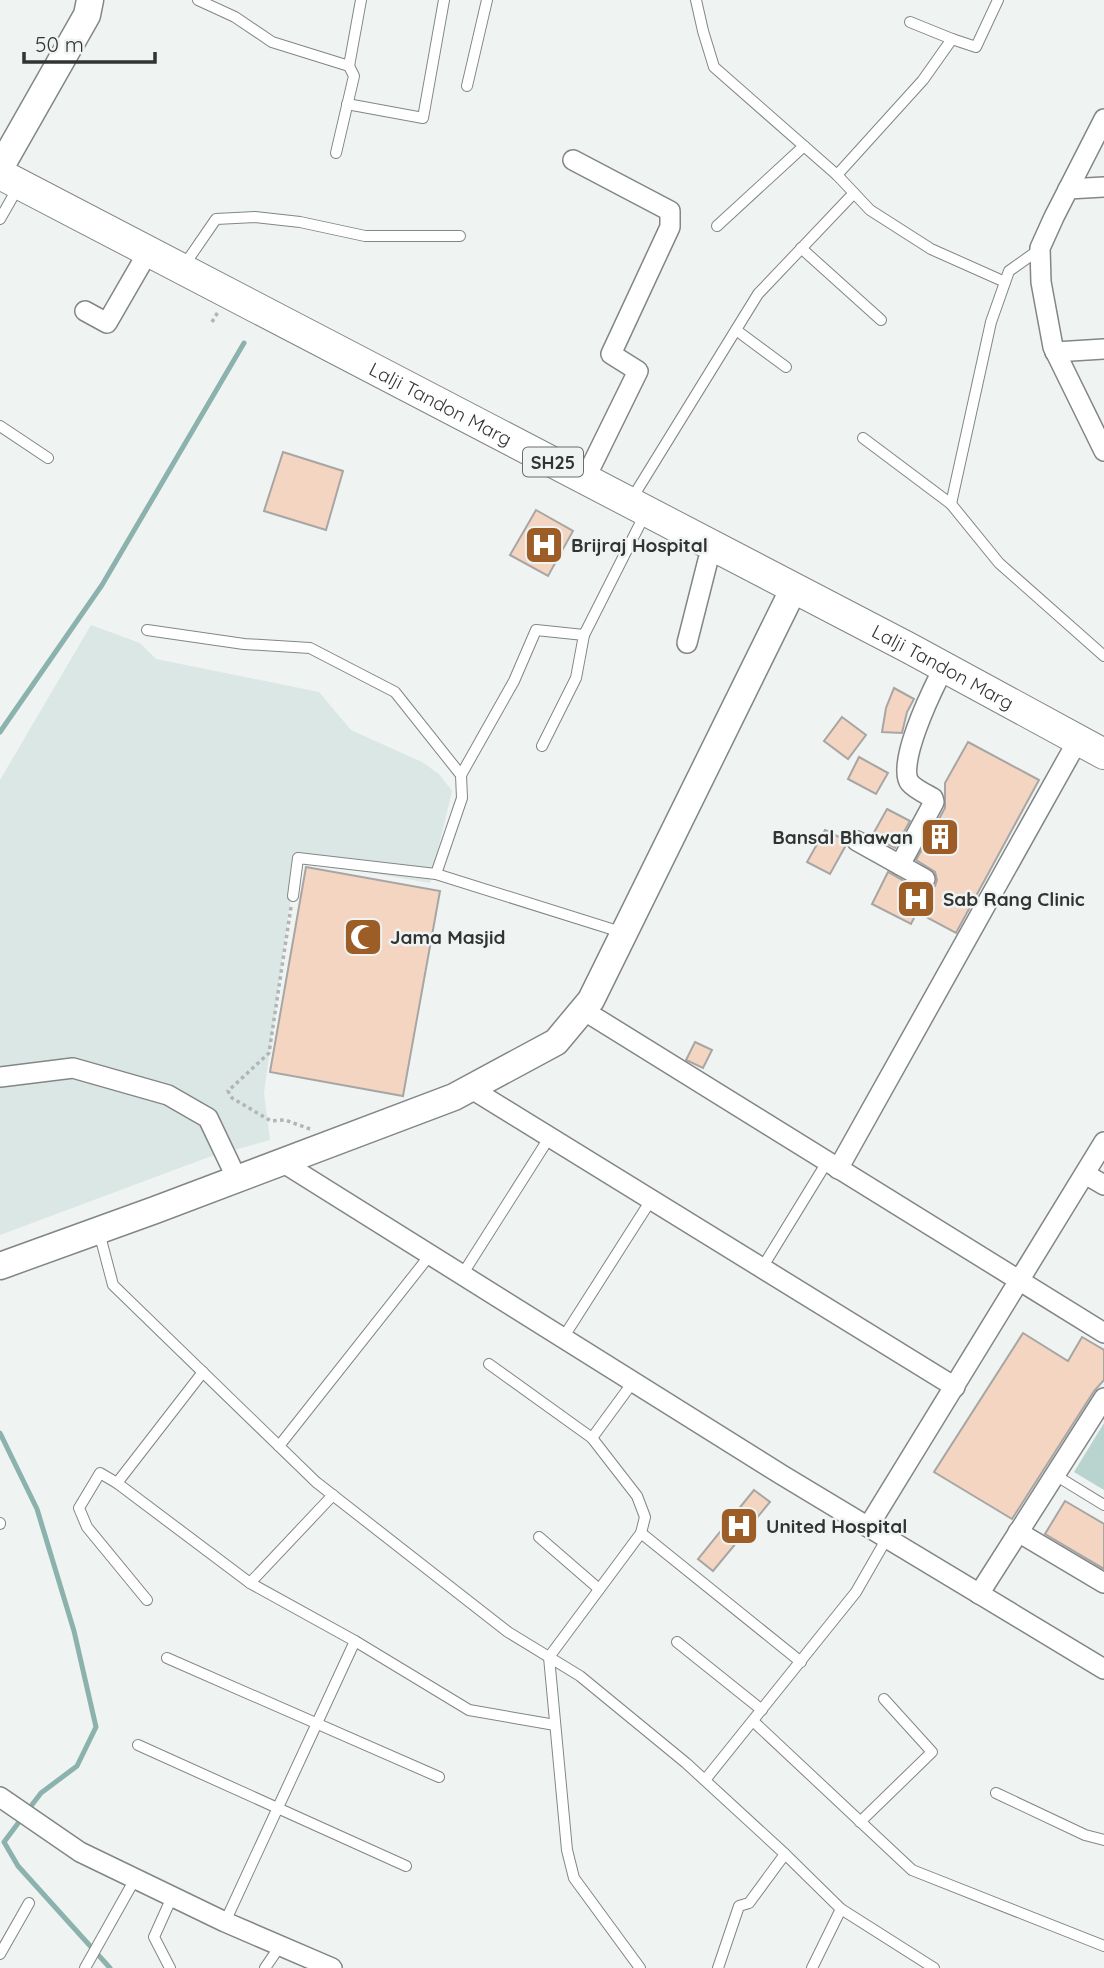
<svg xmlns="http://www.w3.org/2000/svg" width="1104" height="1968" font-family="Quicksand,sans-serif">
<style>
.built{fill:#dae7e5}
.green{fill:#b9d4cf}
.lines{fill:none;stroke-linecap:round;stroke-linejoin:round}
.stream{stroke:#8bb2ac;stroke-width:5}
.building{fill:#f3d5c1;stroke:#a8a6a4;stroke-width:2}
.lane-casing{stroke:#838686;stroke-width:12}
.street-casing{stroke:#838686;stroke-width:22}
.secondary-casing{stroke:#838686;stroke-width:29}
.primary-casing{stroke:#838686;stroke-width:32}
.path{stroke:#b2b5b5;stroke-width:3.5;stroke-dasharray:3.5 3.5;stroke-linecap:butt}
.lane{stroke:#fff;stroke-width:10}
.street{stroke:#fff;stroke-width:19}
.secondary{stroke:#fff;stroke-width:26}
.primary{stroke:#fff;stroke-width:30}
.labels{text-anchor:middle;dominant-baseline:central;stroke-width:5;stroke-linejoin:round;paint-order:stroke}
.shield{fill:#eff3f2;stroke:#6b6d6c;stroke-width:2}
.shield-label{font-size:18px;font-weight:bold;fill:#323333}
.street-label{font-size:19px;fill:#323333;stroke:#eff3f2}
.poi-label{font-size:19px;font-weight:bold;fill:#323333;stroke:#eff3f2;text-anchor:start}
</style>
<rect width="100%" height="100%" fill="#eff3f2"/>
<polygon class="built" points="91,625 140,643 156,659 319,692 351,730 422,762 439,774 452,791 430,883 296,860 264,1093 270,1140 209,1157 0,1235 0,780"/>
<polygon class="green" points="1104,1423 1104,1490 1074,1472"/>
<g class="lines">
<g class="stream">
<polyline points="0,732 102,585 244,343"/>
<polyline points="0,1433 37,1509 74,1631 96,1727 77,1766 41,1793 28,1810"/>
<polyline points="22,1818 4,1842 18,1866 110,1968"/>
</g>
</g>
<g class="building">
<polygon points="283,452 343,471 326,530 264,511"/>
<polygon points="536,510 573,531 548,576 510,555"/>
<polygon points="894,688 914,699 907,712 902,733 882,732 886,708"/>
<polygon points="842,717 866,735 848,759 824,741"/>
<polygon points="968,742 1039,780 956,933 917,912 911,924 872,904 888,872 920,890 926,891 935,886 937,880 935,872 916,860 945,808 945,783"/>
<polygon points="859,757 888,773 876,794 848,779"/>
<polygon points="887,809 910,821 895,848 872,836"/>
<polygon points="825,830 845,840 846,845 830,874 807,862"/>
<polygon points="306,867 440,891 403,1096 270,1072"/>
<polygon points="695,1042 712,1050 703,1068 686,1060"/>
<polygon points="1023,1333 1068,1361 1082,1337 1104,1350 1104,1380 1094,1391 1012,1519 934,1472"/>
<polygon points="754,1490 770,1502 713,1571 698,1559"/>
<polygon points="1065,1501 1104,1524 1104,1569 1045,1534"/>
</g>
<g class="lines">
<g class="lane-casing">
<g id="lane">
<polyline points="198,0 235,17 272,42 349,66 361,0"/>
<polyline points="696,0 703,31 714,67 837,175 870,210 931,249 1005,282"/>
<polyline points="910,22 952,39"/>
<polyline points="467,86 487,0"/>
<polyline points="347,104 423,118 444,0"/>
<polyline points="336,153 354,76 349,66"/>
<polyline points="837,175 923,80 952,39 976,47 998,0"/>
<polyline points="0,219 12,198"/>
<polyline points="717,226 804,146"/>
<polyline points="801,248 881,320"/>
<polyline points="1040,249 1009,271 991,322 951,504 999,563 1104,656"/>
<polyline points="183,267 216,219 255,217 300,222 365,236 460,236"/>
<polyline points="736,330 786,367"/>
<polyline points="0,426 48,458"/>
<polyline points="863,438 951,504"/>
<polyline points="631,500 758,294 854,193"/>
<polyline points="147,630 244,644 310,648 395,692 461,775 462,798 436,874 624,933"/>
<polyline points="542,746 576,678 584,635 645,514"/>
<polyline points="461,775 514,681 536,630 584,635"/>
<polyline points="293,896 298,858 436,874"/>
<polyline points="99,1232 113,1285 316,1482 508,1632 580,1676 686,1763 785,1854 841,1909 934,1968"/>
<polyline points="762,1268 827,1162"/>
<polyline points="462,1275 549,1138"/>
<polyline points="563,1338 651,1200"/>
<polyline points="489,1364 592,1438"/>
<polyline points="203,1372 117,1483 250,1583 355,1641 469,1710 555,1725"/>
<polyline points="633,1382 592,1438 637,1496 645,1517 641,1533 549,1657 567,1850 574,1878 640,1968"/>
<polyline points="279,1446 430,1255"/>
<polyline points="1055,1475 1104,1505"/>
<polyline points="117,1483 100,1473 79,1508 87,1527 147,1600"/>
<polyline points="0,1524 0,1523"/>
<polyline points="641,1533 801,1662"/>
<polyline points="539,1537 599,1589"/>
<polyline points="250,1583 333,1495"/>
<polyline points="677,1642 762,1710"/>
<polyline points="167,1658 439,1777"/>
<polyline points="753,1721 912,1870 1104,1946"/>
<polyline points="138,1745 406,1866"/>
<polyline points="705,1780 856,1592 887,1538"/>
<polyline points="996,1793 1085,1835 1104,1840"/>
<polyline points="860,1822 932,1752 884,1699"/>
<polyline points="225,1922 355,1641"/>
<polyline points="0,1954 29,1903"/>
<polyline points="85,1968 135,1879"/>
<polyline points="170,1968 154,1937 172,1897"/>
<polyline points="265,1968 280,1946"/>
<polyline points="718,1968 739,1906 749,1903 785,1854"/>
<polyline points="812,1968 841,1909"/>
</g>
</g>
<g class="street-casing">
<g id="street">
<polyline points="1104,119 1054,217 1040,248 1041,282 1053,347 1104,451"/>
<polyline points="573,160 670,211 670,227 611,354 638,371 585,479"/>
<polyline points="1068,189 1104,187"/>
<polyline points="85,311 107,323 148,252"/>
<polyline points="1055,352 1104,349"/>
<polyline points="687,643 708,560"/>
<polyline points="857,841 925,879"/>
<path d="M900,865l34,-63 -1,-4c-7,-4 -18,-9 -23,-15 -14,-17 20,-88 29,-106"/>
<polyline points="583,1010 1104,1333"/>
<polyline points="0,1077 73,1068 168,1095 208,1118 237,1179"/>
<polyline points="470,1088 955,1387"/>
<polyline points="282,1162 782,1475 1104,1669"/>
<polyline points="838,1169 1073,749"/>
<polyline points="1085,1174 1104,1185"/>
<polyline points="868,1527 1104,1142"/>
<polyline points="1018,1532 1104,1583"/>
<polyline points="979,1594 1104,1398"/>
<polyline points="0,1797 80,1852 225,1922 332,1968"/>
</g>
</g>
<g class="secondary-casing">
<g id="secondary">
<polyline points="0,168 87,15 90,0"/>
<polyline points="0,1266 155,1210 454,1097 556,1042 591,1000 794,588"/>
</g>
</g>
<g class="primary-casing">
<g id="primary">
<path id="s1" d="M0,174l909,474 195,106"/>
</g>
</g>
<g class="path">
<polyline points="212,322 218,312"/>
<polyline points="291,907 269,1053 228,1091 232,1098 271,1121 285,1120 310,1129"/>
</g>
<use href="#lane" class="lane"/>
<use href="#street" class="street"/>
<use href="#secondary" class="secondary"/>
<use href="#primary" class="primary"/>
</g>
<defs>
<g id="hospital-square" transform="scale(2.0125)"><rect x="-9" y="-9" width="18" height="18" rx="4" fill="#9d5d27" stroke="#eff3f2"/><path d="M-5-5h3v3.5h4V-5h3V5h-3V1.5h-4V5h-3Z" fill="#fff"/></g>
<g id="building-square" transform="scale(2.0125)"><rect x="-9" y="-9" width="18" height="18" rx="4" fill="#9d5d27" stroke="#eff3f2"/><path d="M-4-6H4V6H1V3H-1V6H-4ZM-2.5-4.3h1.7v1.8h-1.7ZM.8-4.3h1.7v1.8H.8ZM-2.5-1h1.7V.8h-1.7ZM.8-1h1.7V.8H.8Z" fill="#fff"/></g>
<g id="mosque-square" transform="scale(2.0125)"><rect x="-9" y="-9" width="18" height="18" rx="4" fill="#9d5d27" stroke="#eff3f2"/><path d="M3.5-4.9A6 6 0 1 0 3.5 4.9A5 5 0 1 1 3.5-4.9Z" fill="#fff"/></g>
</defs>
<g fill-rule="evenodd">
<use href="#hospital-square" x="544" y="545"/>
<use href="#building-square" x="940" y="837"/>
<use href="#hospital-square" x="916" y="899"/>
<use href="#mosque-square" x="363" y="937"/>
<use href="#hospital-square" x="739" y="1526"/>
</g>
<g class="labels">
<rect class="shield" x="523" y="447.5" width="60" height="29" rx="5"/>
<g class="shield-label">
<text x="553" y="462">SH25</text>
</g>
<g class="street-label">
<text stroke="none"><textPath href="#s1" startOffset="497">Lalji Tandon Marg</textPath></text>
<text stroke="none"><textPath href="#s1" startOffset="1064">Lalji Tandon Marg</textPath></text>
</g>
<g class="poi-label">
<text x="571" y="545">Brijraj Hospital</text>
<text x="913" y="837" text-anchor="end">Bansal Bhawan</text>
<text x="943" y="899">Sab Rang Clinic</text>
<text x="390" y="937">Jama Masjid</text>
<text x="766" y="1526">United Hospital</text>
</g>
</g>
<path d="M24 52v10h131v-10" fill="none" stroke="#323333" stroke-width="3.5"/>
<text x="35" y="52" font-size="21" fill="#323333" stroke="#eff3f2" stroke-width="5" paint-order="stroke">50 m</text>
</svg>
